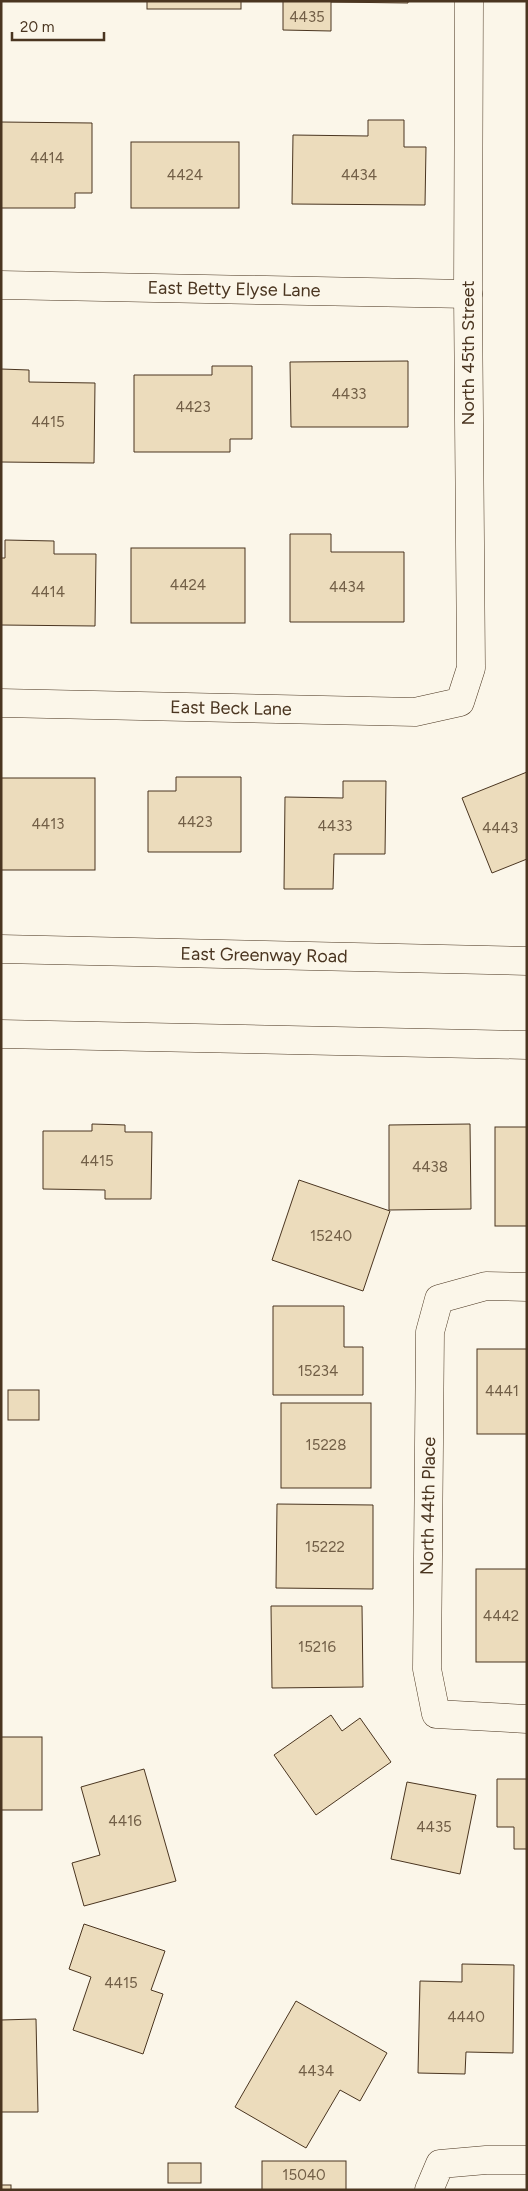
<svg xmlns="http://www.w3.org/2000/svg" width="528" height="2191" font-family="Figtree,sans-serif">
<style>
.building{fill:#ecdcbc;stroke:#4a3520}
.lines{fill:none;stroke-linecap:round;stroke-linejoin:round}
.street-casing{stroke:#4a3520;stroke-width:29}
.secondary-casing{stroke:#4a3520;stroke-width:29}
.street{stroke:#fbf6e9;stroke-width:28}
.secondary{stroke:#fbf6e9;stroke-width:28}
.labels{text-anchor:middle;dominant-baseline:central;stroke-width:4;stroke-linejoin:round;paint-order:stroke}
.number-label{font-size:15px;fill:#725f47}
.street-label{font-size:18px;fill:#4a3520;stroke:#fbf6e9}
</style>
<rect width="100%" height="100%" fill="#fbf6e9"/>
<g class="building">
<rect x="147" y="1" width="94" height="8"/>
<polygon points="283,1 408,1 408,3 331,2 331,31 283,30"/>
<polygon points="368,120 404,120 404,147 426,147 425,205 292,204 293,135 368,136"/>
<polygon points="1,122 92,123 92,193 75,193 75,208 1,208"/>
<rect x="131" y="142" width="108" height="66"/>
<polygon points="408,361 408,427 291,427 290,362"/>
<polygon points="212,366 252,366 252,439 230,439 230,452 134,452 134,375 212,375"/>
<polygon points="1,369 29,370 29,382 95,383 94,463 1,462"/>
<polygon points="290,534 331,534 331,552 404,552 404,622 290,622"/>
<polygon points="5,540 54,541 54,554 96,554 95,626 1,625 1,558 5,558"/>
<rect x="131" y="548" width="114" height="75"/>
<polygon points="527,772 527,859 492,873 462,798"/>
<polygon points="176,777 241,777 241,852 148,852 148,791 176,791"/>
<rect x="1" y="778" width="94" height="92"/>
<polygon points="343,781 386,781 385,854 334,854 333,889 284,889 285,797 343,798"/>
<polygon points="92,1124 125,1125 125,1132 152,1132 151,1199 105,1199 105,1190 43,1189 43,1131 92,1131"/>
<polygon points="470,1124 471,1209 389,1210 389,1125"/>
<rect x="495" y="1127" width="32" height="99"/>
<polygon points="299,1180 390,1211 363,1291 272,1260"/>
<polygon points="273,1306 344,1306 344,1347 363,1347 363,1395 273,1395"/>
<rect x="477" y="1349" width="50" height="85"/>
<rect x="8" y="1390" width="31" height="30"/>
<rect x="281" y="1403" width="90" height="85"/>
<polygon points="277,1504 373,1505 373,1589 276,1588"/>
<rect x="476" y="1569" width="51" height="93"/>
<polygon points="271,1606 362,1606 363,1687 272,1688"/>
<polygon points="331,1715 342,1731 360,1718 391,1762 316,1815 274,1755"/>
<rect x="1" y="1737" width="41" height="73"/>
<polygon points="144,1769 176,1881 84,1906 72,1863 100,1855 81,1787"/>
<polygon points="497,1779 527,1779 527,1849 514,1849 514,1827 497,1827"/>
<polygon points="407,1782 476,1795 460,1874 391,1859"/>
<polygon points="84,1924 165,1951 151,1990 163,1994 143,2054 73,2030 91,1977 69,1969"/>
<polygon points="462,1964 514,1965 513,2053 466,2052 465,2074 418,2073 420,1981 462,1982"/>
<polygon points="296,2001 387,2053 360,2101 340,2090 306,2148 235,2107"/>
<polygon points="36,2019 38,2112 1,2112 1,2020"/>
<rect x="262" y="2161" width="84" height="29"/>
<rect x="168" y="2163" width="33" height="20"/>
<rect x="1" y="2185" width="10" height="5"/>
</g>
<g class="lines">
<g class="street-casing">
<g id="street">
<polyline points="1,285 468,294"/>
<polyline points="1,703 415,712 460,702 471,668 468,294 469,1"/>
<polyline points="527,1287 486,1286 439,1299 430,1332 427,1669 436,1714 527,1719"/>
<polyline points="429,2190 440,2164 486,2160 527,2160"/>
</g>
</g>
<g class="secondary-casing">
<g id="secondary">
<polyline points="1,949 527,961"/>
<polyline points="1,1034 527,1045"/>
</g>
</g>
<use href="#street" class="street"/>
<use href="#secondary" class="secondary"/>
</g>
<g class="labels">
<g class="number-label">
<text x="307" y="17">4435</text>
<text x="47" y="158">4414</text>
<text x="185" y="175">4424</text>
<text x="359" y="175">4434</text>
<text x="349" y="394">4433</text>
<text x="193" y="407">4423</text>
<text x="48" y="422">4415</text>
<text x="188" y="585">4424</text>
<text x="347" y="587">4434</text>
<text x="48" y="592">4414</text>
<text x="195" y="822">4423</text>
<text x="48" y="824">4413</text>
<text x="335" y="826">4433</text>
<text x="500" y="828">4443</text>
<text x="97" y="1161">4415</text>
<text x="430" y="1167">4438</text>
<text x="331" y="1236">15240</text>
<text x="318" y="1371">15234</text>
<text x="502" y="1391">4441</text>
<text x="326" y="1445">15228</text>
<text x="325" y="1547">15222</text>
<text x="501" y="1616">4442</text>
<text x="317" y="1647">15216</text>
<text x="125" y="1821">4416</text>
<text x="434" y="1827">4435</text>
<text x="121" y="1983">4415</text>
<text x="466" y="2017">4440</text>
<text x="316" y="2071">4434</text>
<text x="304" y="2175">15040</text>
</g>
<g class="street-label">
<text transform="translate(234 289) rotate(1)">East Betty Elyse Lane</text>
<text transform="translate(468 353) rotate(-90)">North 45th Street</text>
<text transform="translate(231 708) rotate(1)">East Beck Lane</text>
<text transform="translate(264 955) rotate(1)">East Greenway Road</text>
<text transform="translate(428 1506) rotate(-89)">North 44th Place</text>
</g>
</g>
<rect width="528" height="2191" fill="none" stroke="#4a3520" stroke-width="5"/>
<path d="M12 32v8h92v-8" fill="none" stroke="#4a3520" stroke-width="2.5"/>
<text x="20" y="32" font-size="15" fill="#4a3520" stroke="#fbf6e9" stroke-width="4" paint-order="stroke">20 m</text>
</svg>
